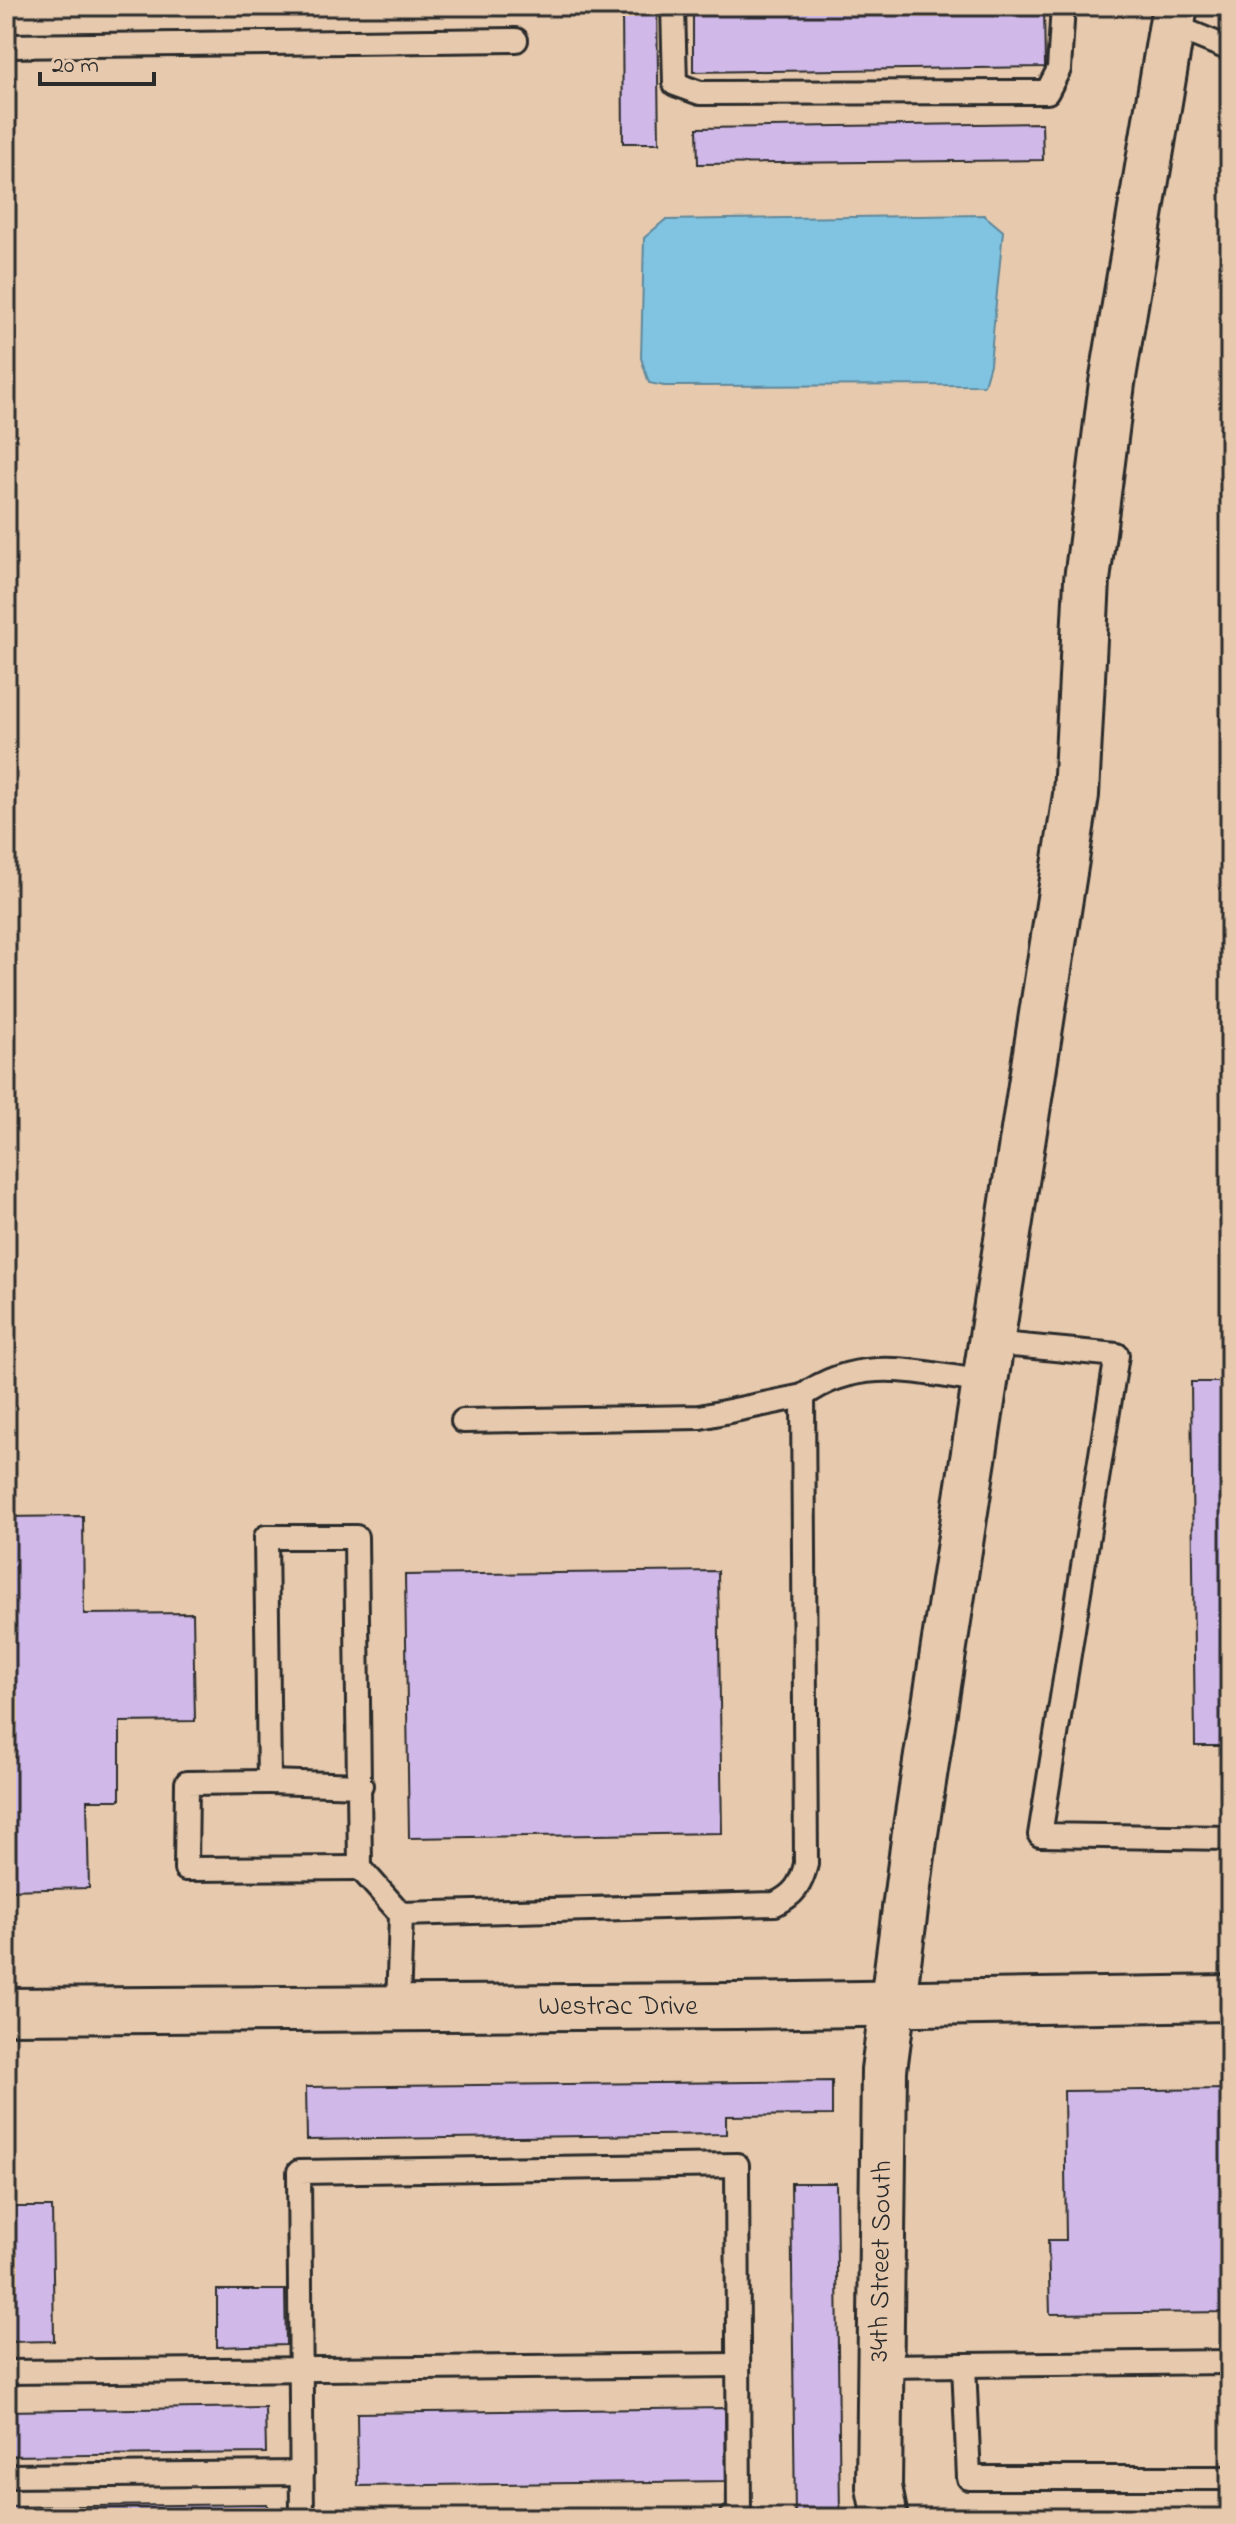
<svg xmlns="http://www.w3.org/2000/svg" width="1236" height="2524" font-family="'Indie Flower',sans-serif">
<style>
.water{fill:#81c4e2;stroke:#5f8799;stroke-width:2}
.building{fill:#d0b9e8;stroke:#2b2b2b;stroke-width:2}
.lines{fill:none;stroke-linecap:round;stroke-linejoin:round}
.lane-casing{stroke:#2b2b2b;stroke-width:28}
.street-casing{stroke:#2b2b2b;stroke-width:50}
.secondary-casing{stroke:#2b2b2b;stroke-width:50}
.lane{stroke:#e7caae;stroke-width:22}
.street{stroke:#e7caae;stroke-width:44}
.secondary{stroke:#e7caae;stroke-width:44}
.labels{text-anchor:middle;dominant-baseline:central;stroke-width:8;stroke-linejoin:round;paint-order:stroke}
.street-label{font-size:28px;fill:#2b2b2b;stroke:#e7caae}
</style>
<rect width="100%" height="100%" fill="#e7caae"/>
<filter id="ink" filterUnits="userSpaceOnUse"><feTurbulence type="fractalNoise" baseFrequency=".0125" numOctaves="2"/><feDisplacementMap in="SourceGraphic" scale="16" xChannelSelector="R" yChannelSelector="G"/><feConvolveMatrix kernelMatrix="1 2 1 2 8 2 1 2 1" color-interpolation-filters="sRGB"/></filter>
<g filter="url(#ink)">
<polygon class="water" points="984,215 1003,231 990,364 984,385 664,386 649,383 641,358 644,238 665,220"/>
<g class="building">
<polygon points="622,6 657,6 659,143 623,143"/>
<polygon points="693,6 1044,6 1045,67 693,72"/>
<polygon points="1042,123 1043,160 698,164 697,128"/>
<polygon points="1191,1382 1230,1382 1230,1746 1195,1746"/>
<polygon points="83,1516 84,1614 193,1613 195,1721 120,1722 120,1800 87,1800 89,1888 6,1890 6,1517"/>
<polygon points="718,1571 722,1833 409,1838 405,1575"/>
<polygon points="832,2081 832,2115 726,2116 726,2134 307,2140 306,2087"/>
<polygon points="1230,2089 1230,2312 1050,2314 1048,2240 1066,2240 1064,2091"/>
<polygon points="791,2183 836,2183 840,2518 795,2518"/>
<polygon points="6,2207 52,2207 54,2341 6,2342"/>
<polygon points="217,2290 285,2290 286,2345 217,2347"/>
<polygon points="265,2407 266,2453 6,2456 6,2411"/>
<polygon points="725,2408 726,2481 358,2486 357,2413"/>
<polygon points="267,2504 268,2518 6,2518 6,2507"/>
</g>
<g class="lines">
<g class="lane-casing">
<g id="lane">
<polyline points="673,6 675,84 700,93 1047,92 1059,69 1063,6"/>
<polyline points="1171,25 1230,49"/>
<polyline points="6,46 516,40"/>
<polyline points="991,1343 1117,1355 1040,1835 1230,1838"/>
<polyline points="463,1421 700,1417 803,1396"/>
<polyline points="269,1782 187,1783 186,1869 360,1868"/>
<polyline points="361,1785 269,1782 266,1537 356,1537 360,1868 401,1914"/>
<path d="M398,2008l3,-94 374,-10c19,-9 26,-19 31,-40l-3,-468c57,-42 117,-23 182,-14"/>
<polyline points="964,2365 969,2478 1230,2478"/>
<polyline points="881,2366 1230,2362"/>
<polyline points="6,2372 738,2365"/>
<polyline points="6,2476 302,2473"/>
<polyline points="302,2518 299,2172 737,2165 739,2518 731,2518"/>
</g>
</g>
<g class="street-casing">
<polyline id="street" points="885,2518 879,2487 884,2070 914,1840 1076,795 1087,580 1112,383 1175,6"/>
</g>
<g class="secondary-casing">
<polyline id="secondary" points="6,2011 736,2006 1230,1998"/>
</g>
<use href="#lane" class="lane"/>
<use href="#street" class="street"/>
<use href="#secondary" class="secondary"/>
</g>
</g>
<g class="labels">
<g class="street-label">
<text x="618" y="2007">Westrac Drive</text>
<text transform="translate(882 2261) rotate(-89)">34th Street South</text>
</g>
</g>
<rect width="1236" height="2524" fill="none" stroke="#e7caae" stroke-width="32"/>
<rect x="16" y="16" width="1204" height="2492" fill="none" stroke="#2b2b2b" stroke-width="3" filter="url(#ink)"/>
<path d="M40 72v12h114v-12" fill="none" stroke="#2b2b2b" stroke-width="4"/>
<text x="52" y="72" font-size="24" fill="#2b2b2b" stroke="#e7caae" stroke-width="6" paint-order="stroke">20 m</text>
</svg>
